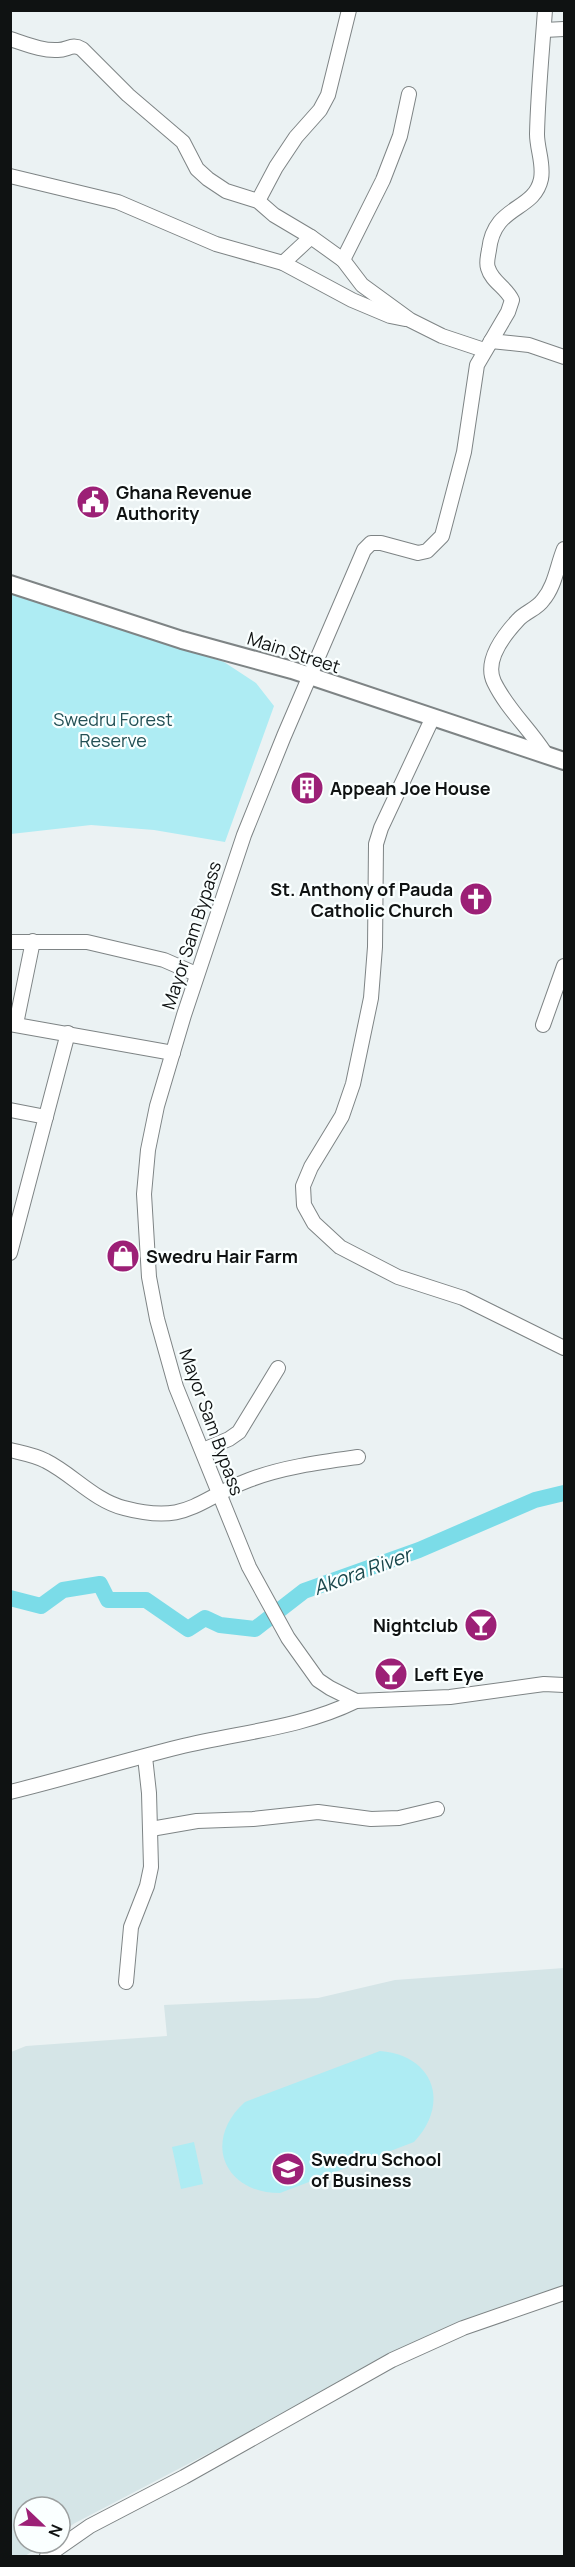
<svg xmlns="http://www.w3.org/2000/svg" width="575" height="2567" font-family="Manrope,sans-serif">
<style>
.built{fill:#d5e5e7}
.green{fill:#aeecf3}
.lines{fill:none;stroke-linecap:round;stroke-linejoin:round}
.river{stroke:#7bdce8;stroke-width:16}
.minor-casing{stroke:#7e8485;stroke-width:16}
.major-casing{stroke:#7e8485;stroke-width:20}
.minor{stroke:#fff;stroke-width:14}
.major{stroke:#fff;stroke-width:16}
.labels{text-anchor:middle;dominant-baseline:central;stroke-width:4.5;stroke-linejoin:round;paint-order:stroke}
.poi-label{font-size:18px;font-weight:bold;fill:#0f1212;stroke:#faffff;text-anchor:start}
.street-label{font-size:18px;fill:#0f1212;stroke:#faffff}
.park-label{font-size:18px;fill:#235055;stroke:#faffff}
.water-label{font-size:20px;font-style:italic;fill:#1a474c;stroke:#faffff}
</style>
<rect width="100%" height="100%" fill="#ebf2f3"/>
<polygon class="built" points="564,1968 564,2286 522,2300 406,2350 75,2523 60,2533 60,2507 24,2507 24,2543 45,2543 25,2556 11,2556 11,2052 26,2046 167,2036 164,2005 318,1998 395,1980"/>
<g class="green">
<polygon points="10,593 224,662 256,683 274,706 225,842 154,830 91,825 11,834"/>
<path d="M380,2051c53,4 71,52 34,91l-134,51c-58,0 -77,-54 -35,-91z"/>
<polygon points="194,2142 203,2184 181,2189 172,2147"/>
</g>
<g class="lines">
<polyline class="river" points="10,1598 41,1606 63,1590 100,1584 108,1600 146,1600 188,1629 205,1618 220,1625 255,1629 304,1591 419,1550 535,1500 564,1493"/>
<g class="minor-casing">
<g id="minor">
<path d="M545,10c-3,42 -7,82 -8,124 0,15 7,30 4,45 -7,33 -47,25 -52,71 -1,6 -3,13 -1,18 4,14 18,19 24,32l-4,12 -31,53 -13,87 -22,84 -15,15 -9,2 -37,-10h-10l-7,7 -80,186 -40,99 -60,180 -27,91 -9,44 -4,44 5,83 8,42 19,68 73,180 39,71 30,42 12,8 26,13 94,-4 94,-13 20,1"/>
<polyline points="544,30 564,29"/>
<path d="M10,39c16,5 32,12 48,11 10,0 14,-7 24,-1l46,46 55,47 14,27 11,10 18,12 32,10 16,14 37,22 32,23 19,25 48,35 32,16 42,14"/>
<polyline points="10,176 118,202 216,244 283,263 352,300 390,316 405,319"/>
<polyline points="258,201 276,167 296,137 320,110 328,95 349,10"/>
<polyline points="343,260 383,180 400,136 409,94"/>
<polyline points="283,263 311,237"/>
<polyline points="491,341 529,345 564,357"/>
<polyline points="433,717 381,828 376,844 375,947 371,998 353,1084 342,1116 311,1167 303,1186 304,1205 314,1223 340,1247 398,1277 463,1298 564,1348"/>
<path d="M545,753c-16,-25 -38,-44 -51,-71 -10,-21 10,-47 24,-62 7,-8 19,-11 25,-20 12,-14 14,-34 21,-51"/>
<polyline points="10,942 87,942 164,960 196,974"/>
<polyline points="10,1024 173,1053"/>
<polyline points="16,1024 33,941"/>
<polyline points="543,1025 564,966"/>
<polyline points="10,1110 46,1117"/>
<polyline points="10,1253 68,1033"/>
<path d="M10,1450c12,3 25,5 36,11 26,13 49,40 78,47 64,17 72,-8 125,-28 34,-13 73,-18 109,-23"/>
<polyline points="203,1450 229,1439 239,1432 278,1368"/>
<path d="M10,1792c57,-14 113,-31 169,-45 60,-15 120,-18 177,-46"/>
<polyline points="151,1829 197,1821 253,1819 318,1812 371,1819 399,1818 437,1809"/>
<polyline points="126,1982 131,1927 147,1886 151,1867 149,1793 145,1757"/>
<polyline points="47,2556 90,2526 184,2477 392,2360 463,2328 564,2293"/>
</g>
</g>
<g class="major-casing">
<polyline id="major" points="10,584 182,640 292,670 564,761"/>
</g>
<use href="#minor" class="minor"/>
<use href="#major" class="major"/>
</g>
<defs>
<g id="civic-disc" transform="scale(1.725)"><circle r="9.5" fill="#9c2076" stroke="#faffff"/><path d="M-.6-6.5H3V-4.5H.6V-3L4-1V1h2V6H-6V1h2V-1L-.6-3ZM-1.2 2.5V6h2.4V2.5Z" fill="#fff"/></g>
<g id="building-disc" transform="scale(1.725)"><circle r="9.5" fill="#9c2076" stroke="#faffff"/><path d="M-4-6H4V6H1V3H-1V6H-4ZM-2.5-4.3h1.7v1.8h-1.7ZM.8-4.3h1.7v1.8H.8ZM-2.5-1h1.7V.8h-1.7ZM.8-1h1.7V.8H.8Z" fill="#fff"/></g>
<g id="church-disc" transform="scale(1.725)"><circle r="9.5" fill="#9c2076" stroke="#faffff"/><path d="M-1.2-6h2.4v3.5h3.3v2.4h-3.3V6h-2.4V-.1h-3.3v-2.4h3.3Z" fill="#fff"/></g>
<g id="shop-disc" transform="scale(1.725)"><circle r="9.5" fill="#9c2076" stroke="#faffff"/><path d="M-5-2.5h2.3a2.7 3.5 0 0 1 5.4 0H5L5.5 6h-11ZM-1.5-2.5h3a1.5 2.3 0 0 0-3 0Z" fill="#fff"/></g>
<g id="bar-disc" transform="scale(1.725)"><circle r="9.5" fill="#9c2076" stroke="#faffff"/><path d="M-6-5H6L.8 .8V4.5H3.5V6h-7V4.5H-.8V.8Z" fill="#fff"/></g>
<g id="school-disc" transform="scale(1.725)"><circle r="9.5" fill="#9c2076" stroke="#faffff"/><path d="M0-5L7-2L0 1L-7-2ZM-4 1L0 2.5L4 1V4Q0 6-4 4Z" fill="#fff"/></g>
</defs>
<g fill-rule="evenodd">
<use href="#civic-disc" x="93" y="502"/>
<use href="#building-disc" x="307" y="788"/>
<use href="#church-disc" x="476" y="899"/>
<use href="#shop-disc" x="123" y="1256"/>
<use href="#bar-disc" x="481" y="1625"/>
<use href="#bar-disc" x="391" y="1674"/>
<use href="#school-disc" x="288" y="2169"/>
</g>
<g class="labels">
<g class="poi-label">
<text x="116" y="492">Ghana Revenue<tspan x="116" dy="21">Authority</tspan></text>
<text x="330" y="788">Appeah Joe House</text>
<text x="453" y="889" text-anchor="end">St. Anthony of Pauda<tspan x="453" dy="21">Catholic Church</tspan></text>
<text x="146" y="1256">Swedru Hair Farm</text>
<text x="458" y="1625" text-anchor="end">Nightclub</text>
<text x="414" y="1674">Left Eye</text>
<text x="311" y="2159">Swedru School<tspan x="311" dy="21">of Business</tspan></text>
</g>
<g class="street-label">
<text transform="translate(294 652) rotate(18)">Main Street</text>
<text transform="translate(191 935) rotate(-72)">Mayor Sam Bypass</text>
<text transform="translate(212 1422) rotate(70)">Mayor Sam Bypass</text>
</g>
<g class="park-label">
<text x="113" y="719">Swedru Forest<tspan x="113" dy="21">Reserve</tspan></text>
</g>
<g class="water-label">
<text transform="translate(362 1571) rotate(-20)">Akora River</text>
</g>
</g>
<rect width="575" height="2567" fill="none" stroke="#0f1212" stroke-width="24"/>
<g transform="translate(42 2525) rotate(113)"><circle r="28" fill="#faffff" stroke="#9ca0a0" stroke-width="1.5"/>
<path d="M0-4.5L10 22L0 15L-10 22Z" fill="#9c2076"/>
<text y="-9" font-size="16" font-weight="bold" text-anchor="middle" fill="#0f1212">N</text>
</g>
</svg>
